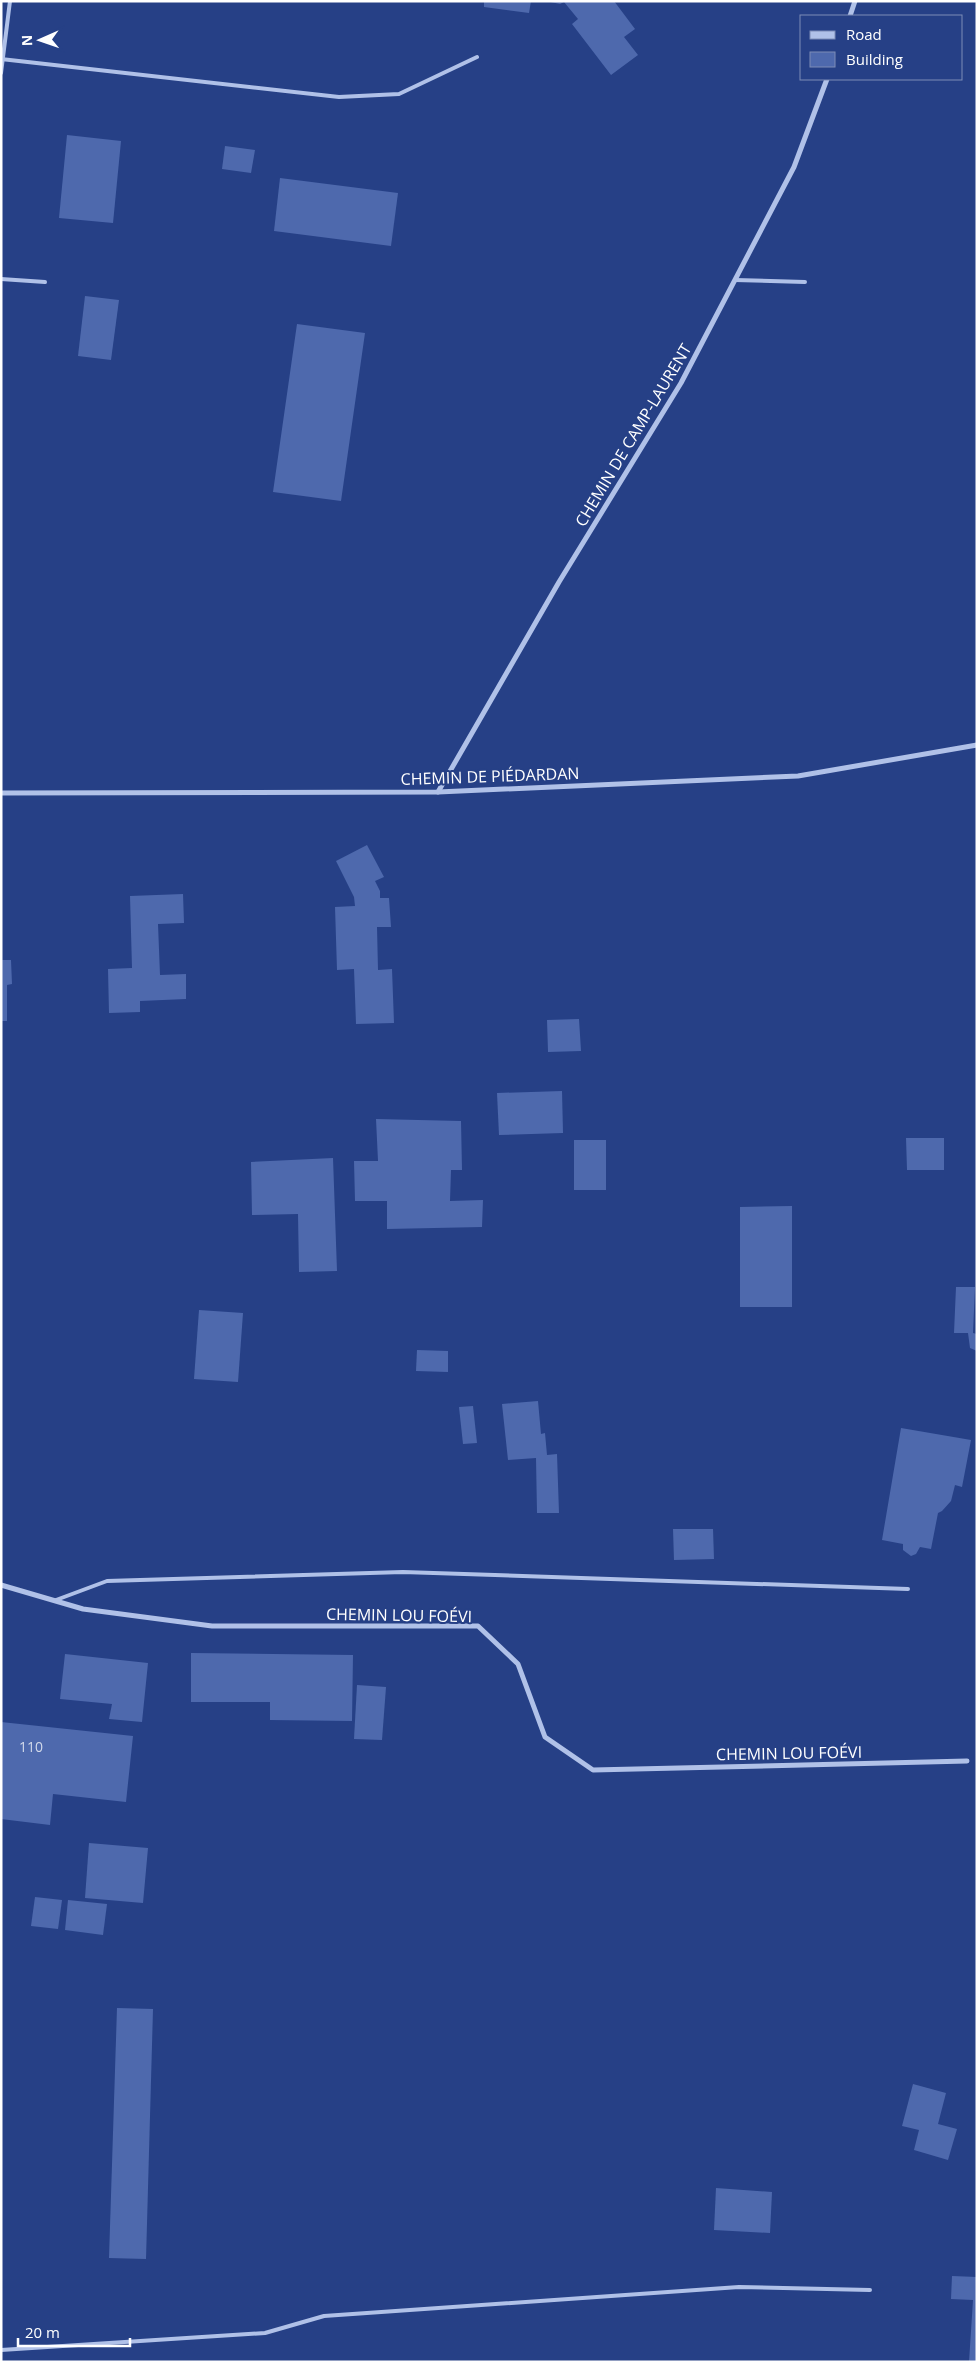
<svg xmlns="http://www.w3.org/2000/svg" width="978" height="2363" font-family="'Open Sans',sans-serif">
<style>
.building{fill:#4e69ad}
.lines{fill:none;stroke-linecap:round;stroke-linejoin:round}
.lane{stroke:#b0c1e8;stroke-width:4}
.street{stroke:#b0c1e8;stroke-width:5}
.labels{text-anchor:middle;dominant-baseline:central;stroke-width:4;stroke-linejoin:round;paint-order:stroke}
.number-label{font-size:14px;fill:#d3daea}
.street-label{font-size:16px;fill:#fff;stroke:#264086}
</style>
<rect width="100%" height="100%" fill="#264086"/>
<g class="building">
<polygon points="484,1 531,1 529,13 484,7"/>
<polygon points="546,1 614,1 635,29 624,37 638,55 611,75 572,24 578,19 564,2 560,4"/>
<polygon points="67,135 121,141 113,223 59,218"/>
<polygon points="225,146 255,150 251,173 222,169"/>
<polygon points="280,178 398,193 391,246 274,231"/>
<polygon points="85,296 119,300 111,360 78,356"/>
<polygon points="297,324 365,333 341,501 273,492"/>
<polygon points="367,845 384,877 375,881 380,891 380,898 389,898 391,927 377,927 378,970 392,969 394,1023 356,1024 354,969 337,970 335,907 355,906 354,897 336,861"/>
<polygon points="183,894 184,923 158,924 160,975 186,974 186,999 140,1001 140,1012 109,1013 108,969 132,968 130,896"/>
<polygon points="1,960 11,960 12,984 7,985 7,1021 1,1021"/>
<polygon points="579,1019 581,1051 548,1052 547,1020"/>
<polygon points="562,1091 563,1133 499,1135 497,1093"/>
<polygon points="376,1119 461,1121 462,1170 451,1170 450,1201 483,1200 482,1227 387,1229 387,1201 355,1201 354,1161 378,1161"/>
<polygon points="906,1138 944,1138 944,1170 907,1170"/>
<rect x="574" y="1140" width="32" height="50"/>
<polygon points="333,1158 337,1271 299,1272 298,1214 252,1215 251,1162"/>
<polygon points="792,1206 792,1307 740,1307 740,1207"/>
<polygon points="956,1287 975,1287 973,1333 977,1334 977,1351 970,1348 968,1333 954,1333"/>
<polygon points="199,1310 243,1313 238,1382 194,1379"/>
<polygon points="417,1350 448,1351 448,1372 416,1371"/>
<polygon points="538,1401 541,1434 545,1433 547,1455 557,1454 559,1513 537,1513 536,1458 508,1460 502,1404"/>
<polygon points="473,1406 477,1443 463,1444 459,1407"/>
<polygon points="901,1428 971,1440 962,1487 955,1485 951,1501 942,1511 938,1513 931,1549 920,1547 916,1554 911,1556 903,1550 903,1544 882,1540"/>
<polygon points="673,1529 713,1529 714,1559 674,1560"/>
<polygon points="191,1653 353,1655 352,1721 270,1720 270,1702 191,1702"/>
<polygon points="65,1654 148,1663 142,1722 109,1719 112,1704 60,1699"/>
<polygon points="357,1685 386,1687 382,1740 354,1739"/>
<polygon points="1,1722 133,1736 126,1802 53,1794 50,1825 1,1819"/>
<polygon points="89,1843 148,1848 143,1903 85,1898"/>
<polygon points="35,1897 62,1900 58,1929 31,1926"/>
<polygon points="68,1900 107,1904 103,1935 65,1930"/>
<polygon points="117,2008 153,2009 146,2259 109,2258"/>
<polygon points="913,2084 946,2093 938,2124 957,2129 948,2160 914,2150 919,2130 902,2126"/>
<polygon points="716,2188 772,2192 770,2233 714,2230"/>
<polygon points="952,2276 977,2277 977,2362 969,2362 973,2300 951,2299"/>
</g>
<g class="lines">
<g class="lane">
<polyline points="1,59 339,97 399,94 477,57"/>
<polyline points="1,73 10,1"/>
<polyline points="1,279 45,282"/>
<polyline points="735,280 805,282"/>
<polyline points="56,1600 107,1581 403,1572 908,1589"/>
<polyline points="1,2350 265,2333 324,2316 739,2287 870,2290"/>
</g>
<g class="street">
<polyline points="850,16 855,1"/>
<polyline points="438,792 559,582 681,383 794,167 827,79"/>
<polyline points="1,793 438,792 798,776 977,745"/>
<polyline points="1,1585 83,1609 212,1626 478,1626 518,1664 545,1737 593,1770 967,1761"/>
</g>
</g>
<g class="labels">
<g class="number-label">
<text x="31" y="1746">110</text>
</g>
<g class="street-label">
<text transform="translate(633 435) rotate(-59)">CHEMIN DE CAMP-LAURENT</text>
<text transform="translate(490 776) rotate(-2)">CHEMIN DE PIÉDARDAN</text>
<text transform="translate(399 1615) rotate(1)">CHEMIN LOU FOÉVI</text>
<text transform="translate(789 1753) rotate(-1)">CHEMIN LOU FOÉVI</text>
</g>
</g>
<rect width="978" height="2363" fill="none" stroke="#ffffff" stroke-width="5"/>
<rect x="800" y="15" width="162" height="65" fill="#264086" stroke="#7d8cb6"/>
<rect x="810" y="31" width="25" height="8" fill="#b0c1e8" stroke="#7d8cb6"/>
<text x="846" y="40" font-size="15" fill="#ffffff">Road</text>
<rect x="810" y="52" width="25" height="15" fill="#4e69ad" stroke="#7d8cb6"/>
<text x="846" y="65" font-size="15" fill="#ffffff">Building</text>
<g transform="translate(40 40) rotate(268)" stroke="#264086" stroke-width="4" paint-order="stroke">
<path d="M0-4L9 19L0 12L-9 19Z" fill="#ffffff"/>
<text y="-8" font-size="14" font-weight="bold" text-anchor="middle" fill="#ffffff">N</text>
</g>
<path d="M18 2338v8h112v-8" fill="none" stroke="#ffffff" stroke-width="2.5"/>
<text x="25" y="2338" font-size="15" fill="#ffffff" stroke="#264086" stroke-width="4" paint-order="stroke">20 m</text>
</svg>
